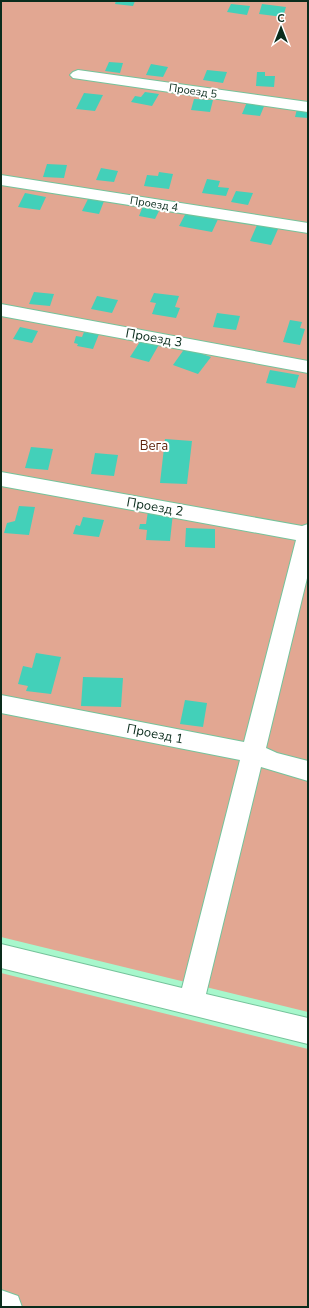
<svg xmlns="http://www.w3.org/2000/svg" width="309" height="1308" font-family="'Nunito Sans',sans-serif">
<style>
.green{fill:#e2a792}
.building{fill:#43d0b9}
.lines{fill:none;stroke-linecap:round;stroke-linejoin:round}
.minor-casing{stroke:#75c39b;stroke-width:2}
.minor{fill:#fff;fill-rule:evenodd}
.labels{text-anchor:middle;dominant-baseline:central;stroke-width:4;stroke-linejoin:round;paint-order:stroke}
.far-street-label{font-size:11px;fill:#0a2c1c;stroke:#fff}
.street-label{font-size:13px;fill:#0a2c1c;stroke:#fff}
.park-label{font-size:13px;fill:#5e240d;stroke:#fff}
</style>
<rect width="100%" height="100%" fill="#a7f7cc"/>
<g class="green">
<polygon points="1,1 308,1 308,1012 1,937"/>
<polygon points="1,973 308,1049 308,1307 1,1307"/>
</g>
<g class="building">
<polygon points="116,1 135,1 133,6 115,4"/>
<polygon points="231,4 250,6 247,15 227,12"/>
<polygon points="262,4 286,7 283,17 259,14"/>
<polygon points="109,62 123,63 120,73 105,71"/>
<polygon points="151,64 168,67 163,77 146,75"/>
<polygon points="207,70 227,72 223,83 203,80"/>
<polygon points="257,72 265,72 265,76 275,76 274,87 256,86"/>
<polygon points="145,92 159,94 152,106 131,102 135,96 141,97"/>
<polygon points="84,93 103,95 95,111 76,109"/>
<polygon points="194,99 213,100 210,112 191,110"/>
<polygon points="247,102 265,104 260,116 242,114"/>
<polygon points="297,109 308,110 308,118 295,117"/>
<polygon points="47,164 67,165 64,178 43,177"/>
<polygon points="101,168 118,171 114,182 96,180"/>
<polygon points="159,172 173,174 169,189 144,186 147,175 158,176"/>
<polygon points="207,179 220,181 218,187 229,188 226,196 202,193"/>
<polygon points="236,191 253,193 248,205 231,202"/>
<polygon points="25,193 46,197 40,210 18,207"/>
<polygon points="88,199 104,201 99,214 82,211"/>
<polygon points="143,206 160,209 155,219 139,216"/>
<polygon points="187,211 219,217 212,232 179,226"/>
<polygon points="257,225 278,229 271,245 250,241"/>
<polygon points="34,292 54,294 50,306 29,304"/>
<polygon points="154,293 179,296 175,307 180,308 176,318 152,314 156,303 150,302"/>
<polygon points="97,296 118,300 112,313 91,309"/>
<polygon points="217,313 240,316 236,330 213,327"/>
<polygon points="290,320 302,322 300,328 305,329 300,345 283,342"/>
<polygon points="20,327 38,331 32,343 13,339"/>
<polygon points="84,332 99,334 93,349 77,346 78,344 74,343 76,336 82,337"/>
<polygon points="143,337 161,341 149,362 130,357"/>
<polygon points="185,348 211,357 198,374 173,365"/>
<polygon points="270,370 299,375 295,388 266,383"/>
<polygon points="165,439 192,441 187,484 160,483"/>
<polygon points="31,447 53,449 48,470 25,468"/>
<polygon points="95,453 118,455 114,476 91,474"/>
<polygon points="19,506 35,507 29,535 4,533 7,523 15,521"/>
<polygon points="148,511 173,513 170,541 146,540 147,530 139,529 140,524 146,524"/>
<polygon points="83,517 104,520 99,537 73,534 76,525 80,526"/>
<polygon points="186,528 215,529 215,548 185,547"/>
<polygon points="36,653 61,657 51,694 26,691 28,686 18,684 23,666 32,668"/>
<polygon points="83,677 123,678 121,707 81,706"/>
<polygon points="185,700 207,703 203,727 180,724"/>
</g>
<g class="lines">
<g class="minor-casing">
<g id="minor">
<polygon points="78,70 308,102 308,112 73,78 70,75 73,72"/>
<polygon points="1,175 308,223 308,233 1,185"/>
<polygon points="1,304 308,361 308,373 1,316"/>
<polygon points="1,472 302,526 308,524 308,574 266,748 277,753 308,761 308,781 261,767 206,994 308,1018 308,1044 1,968 1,944 182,988 240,760 1,713 1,695 244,742 296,540 1,486"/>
<polygon points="1,1290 18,1296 22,1307 1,1307"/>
</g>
</g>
<use href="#minor" class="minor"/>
</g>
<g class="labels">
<g class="far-street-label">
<text transform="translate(193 91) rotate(8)">Проезд 5</text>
<text transform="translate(154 204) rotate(9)">Проезд 4</text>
</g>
<g class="street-label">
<text transform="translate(154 338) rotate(10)">Проезд 3</text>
<text transform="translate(155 507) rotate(10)">Проезд 2</text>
<text transform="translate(155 734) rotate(11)">Проезд 1</text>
</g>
<g class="park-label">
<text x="154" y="446">Вега</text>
</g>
</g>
<rect width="309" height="1308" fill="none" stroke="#0a2c1c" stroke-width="4"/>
<g transform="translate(281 28)" stroke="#ffffff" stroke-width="3" paint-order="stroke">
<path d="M0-3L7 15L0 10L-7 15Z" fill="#0a2c1c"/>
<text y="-6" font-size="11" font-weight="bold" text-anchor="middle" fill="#0a2c1c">С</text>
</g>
</svg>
